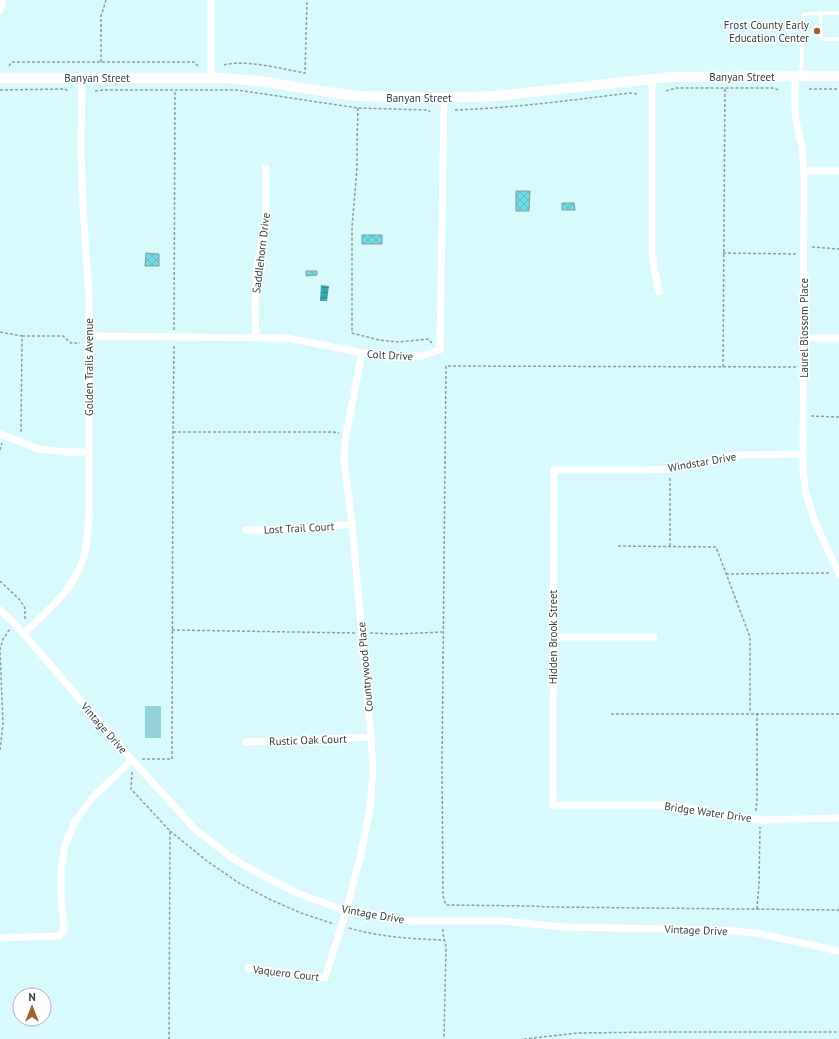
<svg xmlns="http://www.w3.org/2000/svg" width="839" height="1039" font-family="'PT Sans',sans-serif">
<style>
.grass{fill:#92d2d8}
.water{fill:url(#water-rules)}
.building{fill:url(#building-cross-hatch);stroke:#7fa0a3}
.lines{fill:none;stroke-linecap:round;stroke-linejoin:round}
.path{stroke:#869ea0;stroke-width:1.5;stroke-dasharray:3 2;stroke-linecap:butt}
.lane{stroke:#fff;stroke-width:3.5}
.street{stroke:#fff;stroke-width:7}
.secondary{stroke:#fff;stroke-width:10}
.poi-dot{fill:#a45f31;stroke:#fff;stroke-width:1.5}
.labels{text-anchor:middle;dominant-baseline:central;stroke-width:3;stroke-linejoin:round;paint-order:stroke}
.poi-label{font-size:11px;fill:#323f40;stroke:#fff;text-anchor:end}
.street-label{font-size:11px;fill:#323f40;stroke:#fff}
</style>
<defs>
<pattern id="water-rules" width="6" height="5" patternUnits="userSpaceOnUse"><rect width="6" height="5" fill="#38a7b0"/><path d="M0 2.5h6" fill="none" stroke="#308991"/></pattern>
<pattern id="building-cross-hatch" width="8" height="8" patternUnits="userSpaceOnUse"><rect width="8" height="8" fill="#70d9e2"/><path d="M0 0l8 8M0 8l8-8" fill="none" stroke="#61bbc3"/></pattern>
</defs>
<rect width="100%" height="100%" fill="#d8fafd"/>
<rect class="grass" x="145" y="706" width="16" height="32"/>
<polygon class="water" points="321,285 329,286 327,301 320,301"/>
<g class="building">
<polygon points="516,191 530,191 529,211 516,211"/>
<polygon points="562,203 574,203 575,210 562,210"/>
<rect x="362" y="235" width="20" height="9"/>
<polygon points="146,253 159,254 159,266 145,266"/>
<polygon points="306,271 317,271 317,275 306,276"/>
</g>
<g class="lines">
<g class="path">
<polyline points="101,62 101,16 106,0"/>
<path d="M224,65c19,-6 60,4 81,8l2,-73"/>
<polyline points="9,66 12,62 194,62 198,66"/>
<polyline points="809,89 839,89"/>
<polyline points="0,90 65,89 68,91"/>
<polyline points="95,91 103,90 237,90 358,108 428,110 430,112"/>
<polyline points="666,91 676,88 772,88 779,90"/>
<polyline points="358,108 357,142 357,168 352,227 352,333 379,340 399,342 428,339 432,343"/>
<path d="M455,110c59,-2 117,-10 175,-17l7,1"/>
<polyline points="812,247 839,249"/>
<polyline points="723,253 796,254"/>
<polyline points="174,330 175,90"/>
<polyline points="0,332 22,336 21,433"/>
<polyline points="22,336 63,336 71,343 80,343"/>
<polyline points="723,367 725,88"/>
<polyline points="796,367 446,366 442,764 443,896 446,905 532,906 550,907 839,910"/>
<polyline points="811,416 839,417"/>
<polyline points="173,432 334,432 339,433"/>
<polyline points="0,450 2,443"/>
<polyline points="618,546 716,547 750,637 750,713"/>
<polyline points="670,546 670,477"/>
<polyline points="726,574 830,573"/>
<polyline points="0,581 20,600 25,608 25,621"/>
<polyline points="172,630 355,633"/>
<polyline points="370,633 397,634 442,632"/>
<polyline points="611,714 839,714"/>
<polyline points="0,750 3,724 0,650 3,639 10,629"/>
<polyline points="142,759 172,759 173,432 174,346"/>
<polyline points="132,772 131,789 170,831 169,1039"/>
<polyline points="756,811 757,798 757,713"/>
<polyline points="170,831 207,861 239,883 269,899 301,913 334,924"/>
<polyline points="757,909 759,884 760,827"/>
<path d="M349,928c30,9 64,11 95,12"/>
<polyline points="443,929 443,934 446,947 444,1039"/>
<polyline points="524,1039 578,1033 656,1032 839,1032"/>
</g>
<g class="lane">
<polyline points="820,13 821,36 822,39 839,39"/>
<polyline points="801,75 803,15 805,14 839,13"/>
</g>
<g class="street">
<polyline points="0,10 2,0"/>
<polyline points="795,76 795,110 796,121 802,147 804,171 803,473 806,493 815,522 839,574"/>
<polyline points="211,78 211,0"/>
<polyline points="652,79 652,252 654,267 659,292"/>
<polyline points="804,171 839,171"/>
<polyline points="89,336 287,338 313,343 362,353 394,357 420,356 440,350 444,98"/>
<polyline points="256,338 255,306 257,267 266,219 266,168"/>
<polyline points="804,338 839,338"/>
<polyline points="0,434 39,449 66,452 89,452"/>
<polyline points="803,454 735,455 698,464 671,469 646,470 554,470 553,805 673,805 733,817 762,820 839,818"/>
<polyline points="246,530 292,530 352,524"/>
<polyline points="0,610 14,623 132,760 196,830 232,858 260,874 297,893 346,911 411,921 504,921 563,927 721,930 756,933 839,951"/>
<path d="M23,634c23,-22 50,-43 60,-75 4,-13 5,-29 6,-43v-220l-6,-88 -2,-60 1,-70"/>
<polyline points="554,637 654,637"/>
<polyline points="246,742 371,737"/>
<polyline points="0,938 59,936 64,929 61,896 61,870 65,845 75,822 92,798 132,760"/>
<polyline points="248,968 325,978 346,911 360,858 370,809 373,770 371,737 352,524 344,460 346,435 362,353"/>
</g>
<polyline class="secondary" points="0,78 226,78 266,82 327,92 357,96 444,98 497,96 670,77 839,76"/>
</g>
<circle class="poi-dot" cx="817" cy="31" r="4"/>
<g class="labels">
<g class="poi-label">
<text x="809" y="25">Frost County Early<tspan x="809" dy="13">Education Center</tspan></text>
</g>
<g class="street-label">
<text x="742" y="77">Banyan Street</text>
<text x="97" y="78">Banyan Street</text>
<text x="419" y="98">Banyan Street</text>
<text transform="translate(261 253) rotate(-83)">Saddlehorn Drive</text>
<text transform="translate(804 328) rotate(-90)">Laurel Blossom Place</text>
<text transform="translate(390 355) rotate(3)">Colt Drive</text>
<text transform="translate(89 367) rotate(-90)">Golden Trails Avenue</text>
<text transform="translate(702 462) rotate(-10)">Windstar Drive</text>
<text transform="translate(299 528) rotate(-3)">Lost Trail Court</text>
<text transform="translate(553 637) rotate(-90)">Hidden Brook Street</text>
<text transform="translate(365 667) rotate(-95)">Countrywood Place</text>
<text transform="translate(104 728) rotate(49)">Vintage Drive</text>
<text transform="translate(308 740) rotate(-2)">Rustic Oak Court</text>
<text transform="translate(708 812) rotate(8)">Bridge Water Drive</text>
<text transform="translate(373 914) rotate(10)">Vintage Drive</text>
<text transform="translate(696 930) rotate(2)">Vintage Drive</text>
<text transform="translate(286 973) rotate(7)">Vaquero Court</text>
</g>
</g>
<g transform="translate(32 1007)"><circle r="19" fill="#ffffff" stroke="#adb2b3"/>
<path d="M0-3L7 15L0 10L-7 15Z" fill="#a45f31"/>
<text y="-6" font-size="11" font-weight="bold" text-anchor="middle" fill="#323f40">N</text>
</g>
</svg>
